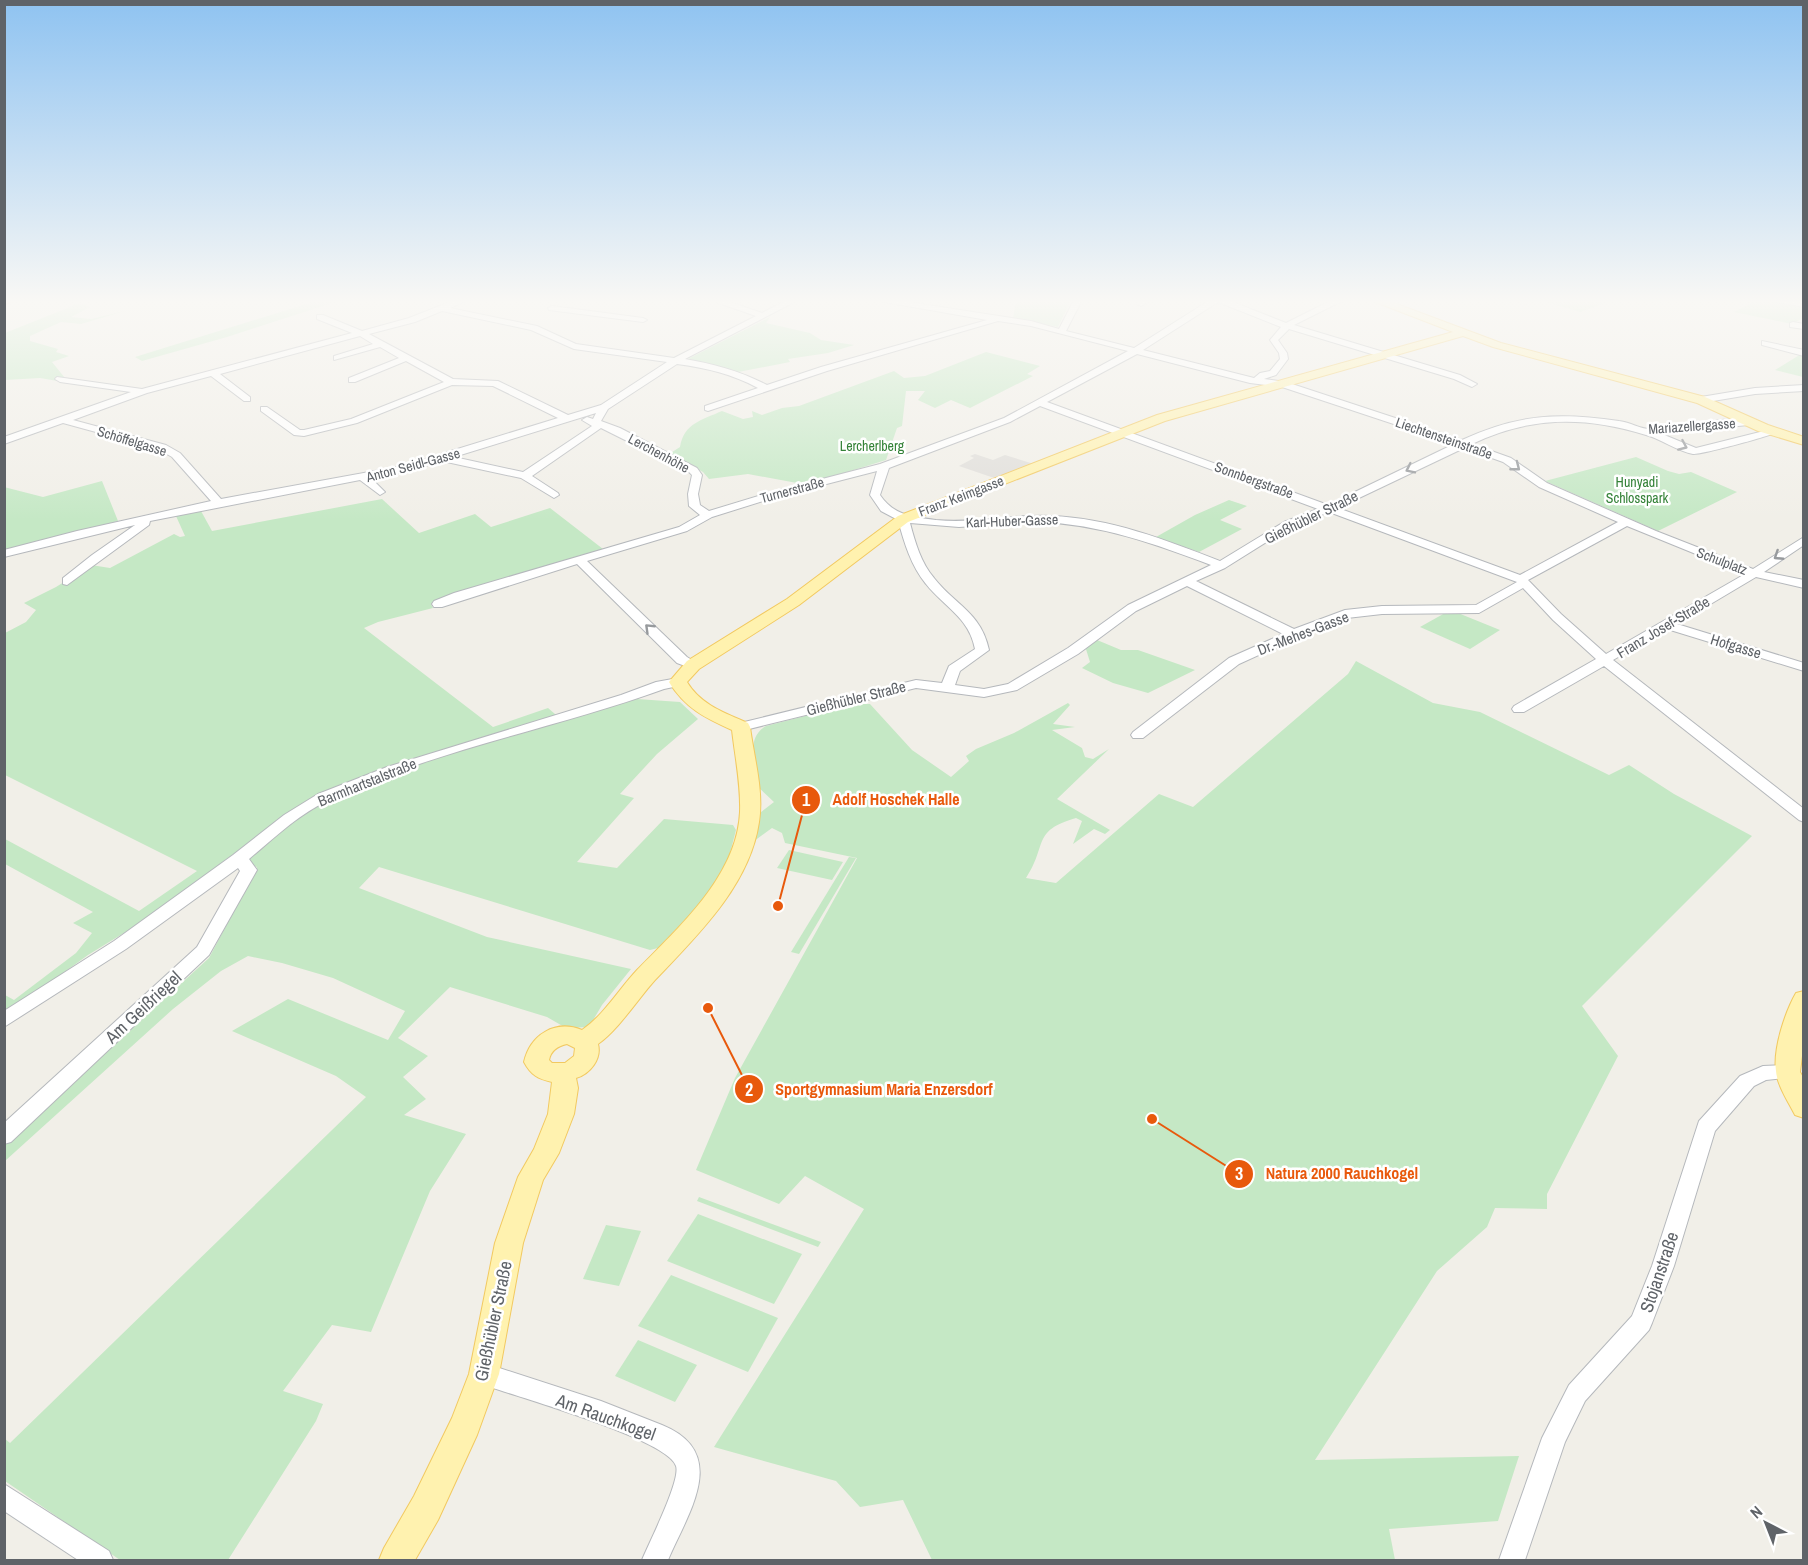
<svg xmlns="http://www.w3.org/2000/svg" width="1808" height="1565" font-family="'Archivo Narrow',sans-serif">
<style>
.industrial{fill:#e0deda}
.green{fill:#c5e8c5}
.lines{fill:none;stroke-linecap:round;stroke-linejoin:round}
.minor-casing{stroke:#b5b8bc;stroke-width:2}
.major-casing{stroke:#f2c960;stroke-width:2}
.highway-casing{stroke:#f9ab00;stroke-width:3}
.minor{fill:#fff;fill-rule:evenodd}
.major{fill:#fff2af;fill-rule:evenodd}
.highway{fill:#fde293;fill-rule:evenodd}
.oneway{stroke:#979a9d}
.labels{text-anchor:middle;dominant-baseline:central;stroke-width:5;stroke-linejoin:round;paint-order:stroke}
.far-street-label{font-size:14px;fill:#5f6368;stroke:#fff}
.far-park-label{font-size:14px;fill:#348238;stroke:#fff}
.street-label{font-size:15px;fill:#5f6368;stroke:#fff}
.near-street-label{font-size:18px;fill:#5f6368;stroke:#fff}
.leader{fill:none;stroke:#e8590c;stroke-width:2}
.callout-dot{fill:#e8590c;stroke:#fff;stroke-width:2}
.mark-label{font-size:18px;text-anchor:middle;font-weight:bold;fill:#fff}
.callout-label{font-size:16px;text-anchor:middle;font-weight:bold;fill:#e8590c;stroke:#fff;stroke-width:5;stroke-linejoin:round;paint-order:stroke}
</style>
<rect width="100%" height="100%" fill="#f1efe8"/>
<polygon class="industrial" points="975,454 993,460 1005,455 1034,464 997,479 959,466 974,458 970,456"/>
<g class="green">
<polygon points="319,300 341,300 227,337 142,361 135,357"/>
<polygon points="1016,300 1071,300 1058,327 1013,318"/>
<polygon points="1539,300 1614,300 1580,312"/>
<polygon points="1757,300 1774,300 1803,306 1803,318 1792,324 1734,312"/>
<polygon points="80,303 90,307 71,317 91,319 125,311 81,324 61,322 30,336 30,341 58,349 56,352 69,356 52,362 69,383 40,378 5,380 5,333"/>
<polygon points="770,317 766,323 810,333 821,340 854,345 828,353 788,359 790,362 738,372 686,360"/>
<path d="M986,352l54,14 -13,8 6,2 -63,32 -19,-8 -16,8 -17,-8 7,-9h-19l-4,35 -5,2 -11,32 -58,18 -31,5 -49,-9 -39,5 -6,-7 -34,-18 11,-7c4,-24 22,-27 42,-36l21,8 10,-2 -1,-6 10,4 20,-7 17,-2 95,-35 10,7 21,-2z"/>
<polygon points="1801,354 1803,354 1803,377 1775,370"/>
<polygon points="1636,457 1668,471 1679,474 1691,472 1737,492 1658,531 1545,481"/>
<polygon points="102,481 118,521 5,551 4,487 43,497"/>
<polygon points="382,499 419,533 475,514 491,527 550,508 603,549 431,604 433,608 378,622 364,628 493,727 548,708 562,720 637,699 680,702 698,719 657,754 620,794 634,798 577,862 617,868 664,819 733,825 736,830 726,869 701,903 658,948 650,950 379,867 359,888 487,937 631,969 602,1005 589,1027 566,1028 547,1017 450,987 398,1038 428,1056 403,1077 426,1099 404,1115 466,1134 430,1191 371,1332 332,1325 283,1391 323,1404 316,1421 228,1560 120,1560 5,1481 4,1438 10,1443 366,1097 336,1076 232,1031 288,999 388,1040 405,1011 333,978 282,963 248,956 221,971 173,1009 5,1161 5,1144 209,958 257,867 229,857 163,909 88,955 5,1015 5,995 14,1000 76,953 92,933 73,923 93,912 5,864 5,839 139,911 197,871 5,775 5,633 26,622 36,610 24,603 56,587 91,565 110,568 174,534 180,537 185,536 176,516 201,511 212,531"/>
<polygon points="1229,500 1247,506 1220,520 1242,529 1199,552 1156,537 1195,515"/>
<polygon points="1445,613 1458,613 1500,630 1470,649 1420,627"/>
<polygon points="1097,640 1121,650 1138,650 1195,670 1148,693 1113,683 1082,668 1090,662 1085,646"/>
<path d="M1356,661l77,42 47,9 129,63 20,-10 45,29 78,42 -170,170 36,50 -71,138v15l-52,-1 -8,19 -50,44 -122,189 204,-4 -21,65 -109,8 6,31h-463l-29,-60 -43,7 -24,-26 -122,-34 150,-238 -59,-33 -26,28 -83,-34 39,-92 122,-220 -72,-15 -3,-10 -10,-5 -26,19 10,-31 18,-14 -17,-16c-2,-21 -12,-48 9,-60l86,-22h18l42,46 39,27 18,-16 -3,-5 10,-7 38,-16 54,-30 2,2 -17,19 22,3 -23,3 30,18 3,9 8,2 16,-10 -52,50 53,31 -5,4 -11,-5 -21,15 9,-23 -6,-3c-45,13 -28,27 -50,60l30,5 103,-89 34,13 155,-133z"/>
<polygon points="789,850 843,862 832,880 777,868"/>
<polygon points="849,857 856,858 799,954 791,952"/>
<polygon points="699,1197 821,1242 818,1247 697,1201"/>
<polygon points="698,1214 802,1254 774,1304 667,1261"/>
<polygon points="606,1225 641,1231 619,1286 583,1279"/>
<polygon points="671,1275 778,1318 748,1372 638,1326"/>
<polygon points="638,1340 697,1365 675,1402 615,1376"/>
</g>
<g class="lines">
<g class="minor-casing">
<g id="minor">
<path d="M455,300h13l-18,8 87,18 39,18 98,14 82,-42 -46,-16h14l38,13 25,-13h11l-113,59c29,5 55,12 82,26l54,-18 166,-47 -114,-20h23l135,21 28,8 15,-29h8l-16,31 68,17 76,-48h18l58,23 46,-23h12l-50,25 166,50 17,9 -5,3 -18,-8 -165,-50 -11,11 9,13 1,6 -12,16 -12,4 22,3 176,58c56,-26 97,-28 157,-19 11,1 21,8 31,8 30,0 74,-14 101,-9l2,2 -5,3 -86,9 34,14 76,-19 5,3c-6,4 -77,23 -84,22 -16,-3 -32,-15 -47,-19 -61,-19 -116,-19 -174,9l39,14 36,25 109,48 97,38 51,-32v8l-40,27 40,8v8l-48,-11 -79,47 127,39v8l-137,-42 -54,31 191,149v13l-5,-2 -195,-154 -80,46h-10l-2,-3 2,-3 82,-47 -43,-39 -30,-32 -44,25 -97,1 -35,4 -49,19 -59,27 -96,74h-10l-2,-3 2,-3 96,-74 54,-24 -96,-48 -51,25 -58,43 -61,36 -33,7 -68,-9 -175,43 -5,-1 -2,-3 2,-3 180,-44 26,3 7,-17 26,-17c-6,-32 -31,-42 -49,-65 -15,-18 -22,-42 -28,-64l-17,-9 -11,-16 7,-24 -101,26 -64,20 -25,14 -100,30 100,96 13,8 -2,3 -5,1 -16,-6 -100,-99 -135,43h-8l-2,-3 2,-3 20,-8 225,-66 21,-12 -11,-9 -1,-12 4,-19 -3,-3 -88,-44 -69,48 26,17 1,2 -5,3 -33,-20 -79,-17 -38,11 -33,6 14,14 -5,3 -20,-15 -210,41 -1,4 -82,60 -4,-1v-6l29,-23 43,-30 -131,32v-7l73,-19 134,-30 -39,-44 -14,-8 -95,-26 -59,21v-7l127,-45 -71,-10 -5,-3 2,-2 85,12 210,-56 -35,-14v-4h6l39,16 47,-13zM1218,302l63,25 -11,13 9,13 1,6 -10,12 -10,2 -6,5 -111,-28zM442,311l89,19 43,19 93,13 -66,43 -33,10 -70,-34 -45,-2 -84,-45 46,-12zM998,321l33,5 97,25 -124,67 -124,46 -112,29 -59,18 -9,-6 -2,-11 4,-19 -5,-7 -77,-40 -19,-7 7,-12 69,-45c30,4 55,10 81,24l-53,18v4l3,1 119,-40zM360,336l13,8 -39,12v4l46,-13 19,11 -50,20v4h6l51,-21 38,21 -93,37 -47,11h-4l-33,-23h-6v4l33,24 10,1 53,-13 95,-38 41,1 65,32 -156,48 -181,33 -41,-46 -14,-8 -93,-25 74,-27 64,-17 33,25h6v-4l-30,-23zM1137,354l113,29 32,4 172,57 -126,61 -281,-103zM1040,406l278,103 -34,13 -64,39c-54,-21 -110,-43 -169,-45 -38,-2 -76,8 -115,4 -22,-3 -42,-4 -56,-25l9,-27 121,-46zM596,413l-3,6 -6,-2 -5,3 10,6 -69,46 -69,-15zM1464,448l39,14 36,25 79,35 -98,53 -182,-67zM1329,512l188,70 -41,23 -94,1 -37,4 -51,19 -98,-48 29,-13 67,-42zM1039,522c61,2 116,22 172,43l-83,40 -60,43 -60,36 -24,5 -29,-4 5,-14 29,-21c-8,-38 -34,-45 -55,-72 -13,-15 -19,-36 -24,-55l49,4zM1627,526l118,48 -139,80 -45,-40 -33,-34z"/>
<polygon points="1140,300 1150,300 1141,306 1137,304"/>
<polygon points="1777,300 1804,302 1804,307 1778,302"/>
<polygon points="552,306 643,318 647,320 643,322 549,310 548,308"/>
<polygon points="1793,322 1804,324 1804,329 1790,327 1790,323"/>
<polygon points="1762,341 1804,350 1804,356 1762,345"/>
<polygon points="1804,385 1804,391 1755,394 1701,403 1696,400 1701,397 1755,388"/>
<path d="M678,678l7,4 -2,3 -19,4c-110,40 -228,60 -335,111 -30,14 -55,38 -80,59l8,11 -48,85 -198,187 -7,2v-21l193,-176 43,-76 -2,-3 -112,81 -122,78v-16l110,-70 119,-86 51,-40 34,-21 69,-27 234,-72 35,-13z"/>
<polygon points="1788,1065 1795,1067 1798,1072 1795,1077 1766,1080 1754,1086 1715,1131 1674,1266 1652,1323 1649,1330 1585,1401 1565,1442 1525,1560 1499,1560 1542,1438 1569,1385 1632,1316 1652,1266 1699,1121 1740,1076 1763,1066"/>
<path d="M484,1363l117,38 61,24c69,28 26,88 6,135h-26c7,-17 39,-80 34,-94 -9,-28 -167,-71 -200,-84l-4,-8 4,-8z"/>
<polygon points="4,1484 109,1551 113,1560 78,1560 4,1511"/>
</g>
</g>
<g class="major-casing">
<g id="major">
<path d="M1370,300h16l115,43 204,54 63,28 36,12v8l-46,-14 -61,-28 -204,-56 -30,-11 -298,85 -257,101 -109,83 -100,64 -12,13c14,23 38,31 61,41l2,4c4,31 14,64 9,95 -9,63 -62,114 -104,158 -18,20 -36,49 -57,64 4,15 -8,30 -22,34l2,10 -4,26 -15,39 -16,27 -20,63 -24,131 -22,61 -39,85 -23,40h-36l5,-12 30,-52 38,-78 17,-44 26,-131 23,-66 16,-28 14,-35 4,-32c-14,-3 -21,-7 -28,-20 6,-27 31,-43 58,-32 22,-15 37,-41 55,-60 42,-43 100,-94 103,-158 1,-28 -5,-55 -8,-82 -27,-12 -47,-22 -63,-48l18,-21 100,-62 111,-83 259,-101 296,-83zM567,1044l8,4 -1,8 -9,7h-13l-3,-3c2,-10 9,-14 18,-16z"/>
<path d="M1804,991v49l-4,32 4,7v39l-9,-3c-6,-12 -18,-30 -19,-44 -3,-22 9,-59 20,-78z"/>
</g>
</g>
<g class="highway-casing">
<polygon id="highway" points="4,300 14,300 4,304"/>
</g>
<use href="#minor" class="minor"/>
<use href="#major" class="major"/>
<use href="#highway" class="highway"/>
</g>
<defs><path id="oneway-chevron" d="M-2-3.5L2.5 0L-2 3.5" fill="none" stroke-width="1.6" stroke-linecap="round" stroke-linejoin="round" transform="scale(1.5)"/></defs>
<g class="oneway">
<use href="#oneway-chevron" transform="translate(1683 446) rotate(24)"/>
<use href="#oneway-chevron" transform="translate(1516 467) rotate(38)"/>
<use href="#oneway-chevron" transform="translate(1410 469) rotate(154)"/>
<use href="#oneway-chevron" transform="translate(1778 556) rotate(147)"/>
<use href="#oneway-chevron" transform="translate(649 628) rotate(-136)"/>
</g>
<linearGradient id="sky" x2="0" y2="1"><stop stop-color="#8fc3f1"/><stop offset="0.58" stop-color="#f9f8f5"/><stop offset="1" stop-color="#f9f8f5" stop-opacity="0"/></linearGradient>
<rect width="1808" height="520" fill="url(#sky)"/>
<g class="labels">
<g class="far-street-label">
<text transform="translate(1692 426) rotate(-4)">Mariazellergasse</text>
<text transform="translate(1444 438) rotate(19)">Liechtensteinstraße</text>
<text transform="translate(132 441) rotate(17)">Schöffelgasse</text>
<text transform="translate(659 453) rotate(28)">Lerchenhöhe</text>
<text transform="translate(413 465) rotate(-15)">Anton Seidl-Gasse</text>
<text transform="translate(1254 480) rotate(20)">Sonnbergstraße</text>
<text transform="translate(792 490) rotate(-15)">Turnerstraße</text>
<text transform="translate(961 496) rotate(-21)">Franz Keimgasse</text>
<text transform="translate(1012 521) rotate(-2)">Karl-Huber-Gasse</text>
<text transform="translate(1722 561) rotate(21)">Schulplatz</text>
</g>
<g class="far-park-label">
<text x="872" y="446">Lercherlberg</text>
<text x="1637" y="482">Hunyadi<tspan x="1637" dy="16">Schlosspark</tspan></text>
</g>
<g class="street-label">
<text transform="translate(1311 517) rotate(-26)">Gießhübler Straße</text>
<text transform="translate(1663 627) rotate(-31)">Franz Josef-Straße</text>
<text transform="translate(1303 633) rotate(-21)">Dr.-Mehes-Gasse</text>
<text transform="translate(1736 646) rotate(17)">Hofgasse</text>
<text transform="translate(856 698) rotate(-14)">Gießhübler Straße</text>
<text transform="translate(367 782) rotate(-22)">Barmhartstalstraße</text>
</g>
<g class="near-street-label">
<text transform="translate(143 1007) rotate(-43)">Am Geißriegel</text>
<text transform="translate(1659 1272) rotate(-71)">Stojanstraße</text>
<text transform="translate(493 1321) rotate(-78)">Gießhübler Straße</text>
<text transform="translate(606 1417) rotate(20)">Am Rauchkogel</text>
</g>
</g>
<path class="leader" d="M778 906L806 800M708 1008L749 1089M1152 1119L1239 1174"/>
<g class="callout-dot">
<circle cx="778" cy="906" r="6"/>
<circle cx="708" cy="1008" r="6"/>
<circle cx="1152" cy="1119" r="6"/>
<circle cx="806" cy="800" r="15"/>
<circle cx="749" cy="1089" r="15"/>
<circle cx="1239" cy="1174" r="15"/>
</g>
<g class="mark-label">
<text x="806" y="806">1</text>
<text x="749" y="1096">2</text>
<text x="1239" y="1180">3</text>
</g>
<g class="callout-label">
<text x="896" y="805">Adolf Hoschek Halle</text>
<text x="884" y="1095">Sportgymnasium Maria Enzersdorf</text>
<text x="1342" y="1179">Natura 2000 Rauchkogel</text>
</g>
<rect width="1808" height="1565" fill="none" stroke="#5f6368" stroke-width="12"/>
<g transform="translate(1766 1523) rotate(318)" stroke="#ffffff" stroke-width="4.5" paint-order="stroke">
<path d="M0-4.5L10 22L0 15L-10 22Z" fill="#5f6368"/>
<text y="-9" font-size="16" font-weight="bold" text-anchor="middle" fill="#5f6368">N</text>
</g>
</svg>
